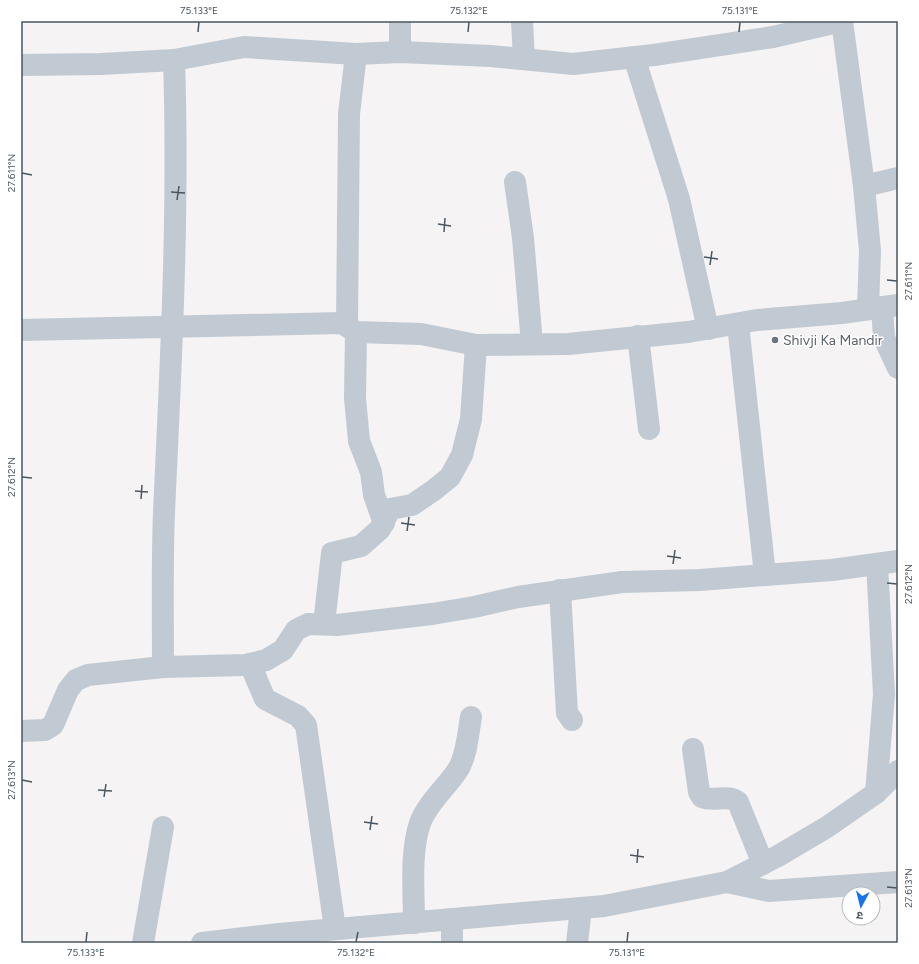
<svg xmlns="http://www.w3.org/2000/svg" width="919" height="964" font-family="Figtree,'Noto Sans Devanagari',sans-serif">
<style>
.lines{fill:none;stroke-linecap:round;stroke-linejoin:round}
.minor{stroke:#c1cad2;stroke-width:22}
.ticks{fill:none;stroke:#4a5661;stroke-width:1.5}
.worship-dot{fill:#6b7280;stroke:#fff;stroke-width:1.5}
.labels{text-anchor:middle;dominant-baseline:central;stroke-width:3;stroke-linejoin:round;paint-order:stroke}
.worship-label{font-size:14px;fill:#5b616d;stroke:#fff;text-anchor:start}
.neatline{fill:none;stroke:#4a5661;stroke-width:1.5}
.ticks-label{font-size:10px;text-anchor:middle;fill:#4a5661}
</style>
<rect width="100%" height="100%" fill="#f5f3f3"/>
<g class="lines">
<g class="minor">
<polyline points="400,21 400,52"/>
<polyline points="522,21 524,59"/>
<polyline points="842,21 864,186 870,251 868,309"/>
<polyline points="634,57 679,199 708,329"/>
<polyline points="21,65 101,64 174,60 244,47 356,54 400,52 491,56 573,64 654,55 773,37 842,21"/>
<polyline points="515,182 523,238 532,344"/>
<polyline points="864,186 898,178"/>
<polyline points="882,307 884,338 898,368"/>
<polyline points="738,324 765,575"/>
<polyline points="347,326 349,114 356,54"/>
<polyline points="21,330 342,323 356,332 421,334 476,345 568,344 688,332 757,320 842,313 898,305"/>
<polyline points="356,332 355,398 359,441 371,472 374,495 384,523"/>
<polyline points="638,336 649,429"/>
<polyline points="560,590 567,713 572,720"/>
<polyline points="324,624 332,553 361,546 380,529 390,509 412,505 434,490 450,477 462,455 471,419 476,345"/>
<polyline points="250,664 265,699 298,716 306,725 335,929"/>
<path d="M163,667c0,-51 -1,-104 1,-155 7,-150 15,-301 10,-452"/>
<polyline points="21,731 45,730 53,725 68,690 76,680 88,675 163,667 246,665 266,660 283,650 296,630 308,624 337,625 432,614 474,607 518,597 622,582 700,580 765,575 832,570 898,561"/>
<path d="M693,749l6,43 3,5c12,5 26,-3 36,5l25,62"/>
<polyline points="876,793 884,694 877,564"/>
<polyline points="727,882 769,891 898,882"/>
<polyline points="452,919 452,943"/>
<path d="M414,923c0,-31 -4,-71 6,-100 8,-21 28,-37 39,-55 8,-15 9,-34 12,-51"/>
<polyline points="143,943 163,827"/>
<polyline points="202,943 279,934 604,906 727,882 778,856 827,827 876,793 898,771"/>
<polyline points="577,943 581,908"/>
</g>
</g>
<path class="ticks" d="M198,32l1,-10M468,32l1,-10M739,32l1,-10M22,173l10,2M171,192l14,1M177,200l2,-14M438,224l13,2M444,232l1,-14M704,257l14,2M710,265l2,-14M887,280l10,1M22,477l10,1M135,491l13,1M141,499l1,-14M401,523l14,2M407,531l2,-14M667,556l14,2M673,564l2,-14M887,583l10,1M22,780l10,2M98,790l14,1M104,797l2,-13M364,822l14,2M370,830l2,-14M630,855l14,2M637,863l1,-14M887,887l10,1M86,942l1,-10M356,942l2,-10M627,942l1,-10"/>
<circle class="worship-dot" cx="775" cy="340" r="4"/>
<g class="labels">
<g class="worship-label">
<text x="783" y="340">Shivji Ka Mandir</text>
</g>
</g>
<rect width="919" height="964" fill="none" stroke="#ffffff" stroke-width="44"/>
<g transform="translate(861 906) rotate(187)"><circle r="19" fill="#ffffff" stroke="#b7bbc0"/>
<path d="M0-3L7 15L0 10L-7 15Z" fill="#1a73e8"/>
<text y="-6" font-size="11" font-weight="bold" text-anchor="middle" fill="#4a5661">उ</text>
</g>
<rect x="22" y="22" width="875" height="920" class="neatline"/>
<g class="ticks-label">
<text x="199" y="14">75.133°E</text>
<text x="469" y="14">75.132°E</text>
<text x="740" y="14">75.131°E</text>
<text transform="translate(11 173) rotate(-90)" y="4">27.611°N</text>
<text transform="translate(908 281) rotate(-90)" y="4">27.611°N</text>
<text transform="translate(11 477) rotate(-90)" y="4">27.612°N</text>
<text transform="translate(908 584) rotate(-90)" y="4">27.612°N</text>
<text transform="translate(11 780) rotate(-90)" y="4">27.613°N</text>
<text transform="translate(908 888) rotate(-90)" y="4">27.613°N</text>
<text x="86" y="956">75.133°E</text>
<text x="356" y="956">75.132°E</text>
<text x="627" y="956">75.131°E</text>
</g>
</svg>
